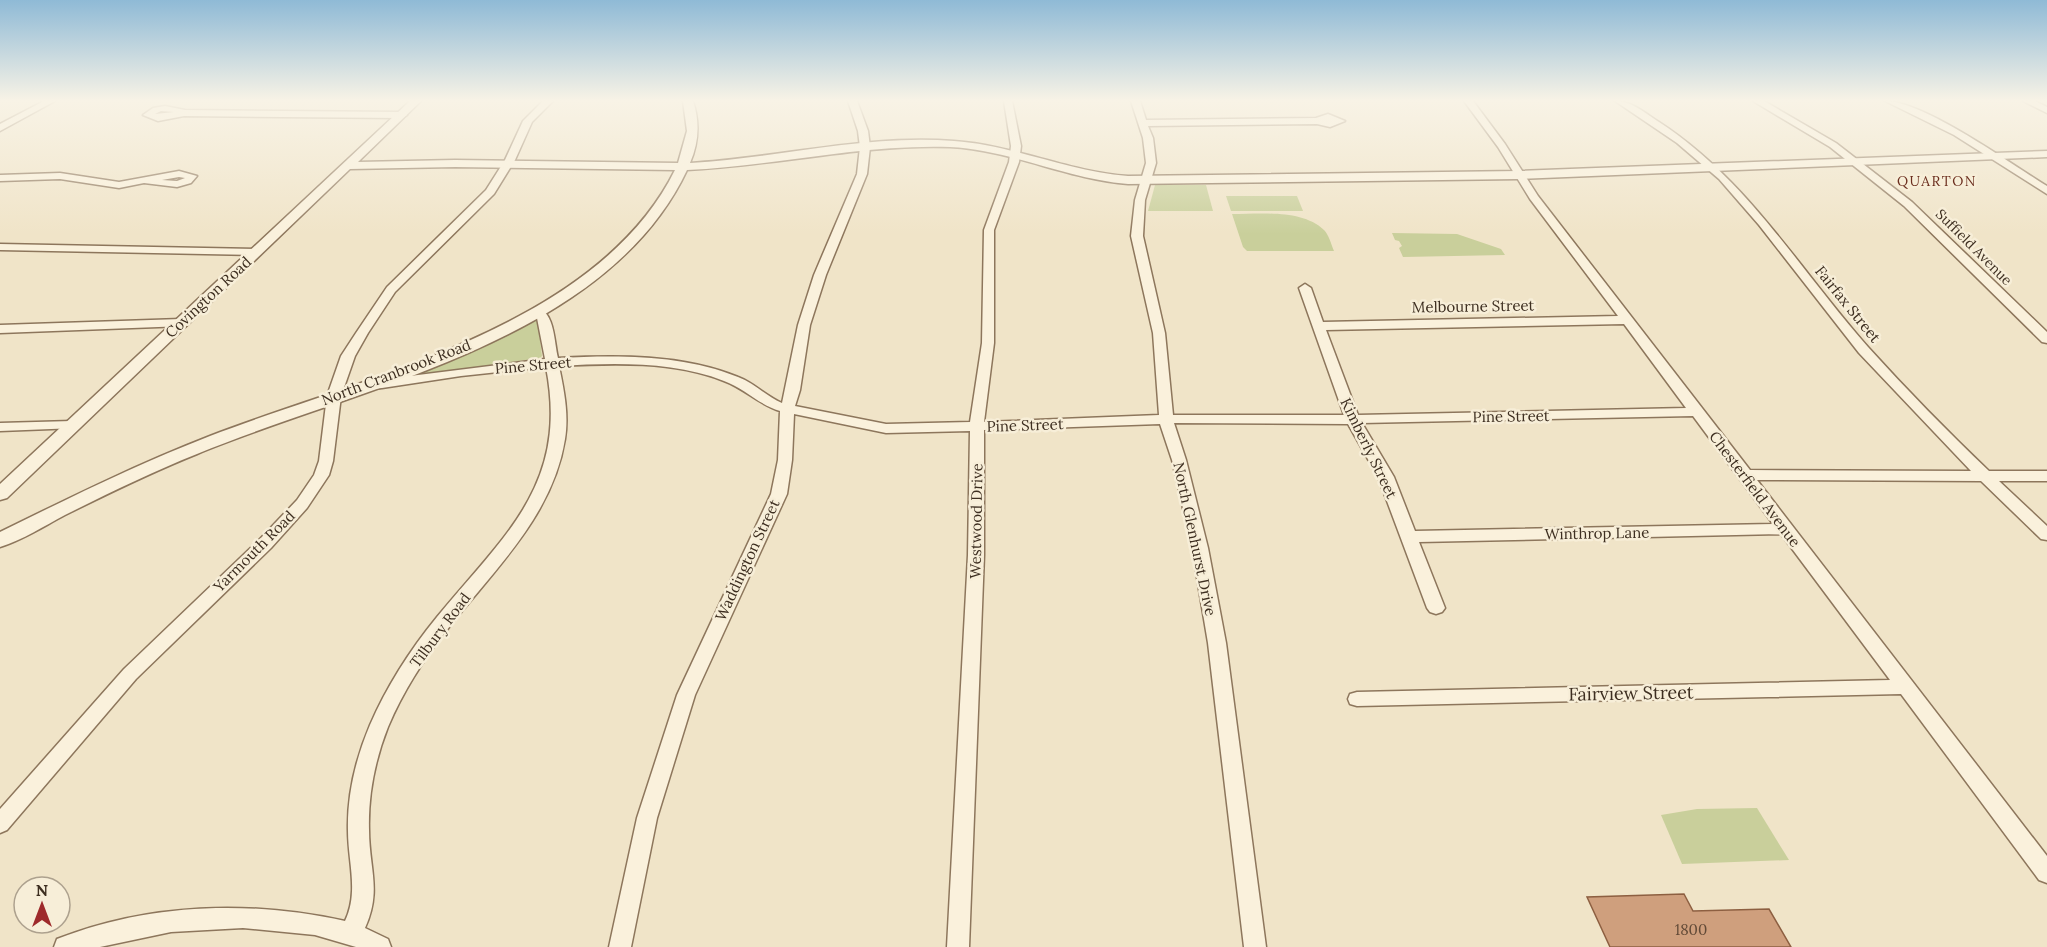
<svg xmlns="http://www.w3.org/2000/svg" width="2047" height="947" font-family="Lora,serif">
<style>
.green{fill:#c9cf9b}
.building{fill:#cf9f7d;stroke:#8d5f41;stroke-width:1.5}
.lines{fill:none;stroke-linecap:round;stroke-linejoin:round}
.minor-casing{stroke:#8d765c;stroke-width:3}
.tertiary-casing{stroke:#8d765c;stroke-width:3}
.minor{fill:#faf1dc;fill-rule:evenodd}
.tertiary{fill:#faf1dc;fill-rule:evenodd}
.labels{text-anchor:middle;dominant-baseline:central;stroke-width:5;stroke-linejoin:round;paint-order:stroke}
.far-neighbourhood-label{font-size:14px;letter-spacing:1.5px;fill:#6b2e1e;stroke:#f7eed8}
.far-street-label{font-size:14px;fill:#3d2e20;stroke:#f7eed8}
.street-label{font-size:15px;fill:#3d2e20;stroke:#f7eed8}
.near-number-label{font-size:15px;fill:#624a37}
.near-street-label{font-size:18px;fill:#3d2e20;stroke:#f7eed8}
</style>
<rect width="100%" height="100%" fill="#f0e4c8"/>
<g class="green">
<polygon points="1155,185 1206,185 1213,211 1148,211"/>
<polygon points="1226,196 1297,196 1303,211 1231,211"/>
<path d="M1232,214c28,0 70,-5 92,16 5,5 7,14 10,21h-87l-4,-4z"/>
<polygon points="1392,233 1457,234 1501,249 1505,255 1403,257 1399,248 1402,246 1399,241 1395,240"/>
<polygon points="535,319 538,323 542,356 540,358 411,376 412,374"/>
<polygon points="1757,808 1789,860 1682,864 1661,815 1697,809"/>
</g>
<polygon class="building" points="1684,894 1693,911 1769,909 1791,947 1610,947 1587,897"/>
<g class="lines">
<g class="minor-casing">
<g id="minor">
<polygon points="44,101 55,101 0,131 0,124"/>
<polygon points="543,101 553,101 532,122 515,160 494,194 395,292 368,333 355,356 341,396 333,461 329,475 307,508 271,548 136,679 7,830 0,833 0,809 124,669 259,540 297,500 314,475 319,461 327,396 341,356 356,333 387,287 486,190 505,160 523,121"/>
<path d="M848,101h9l11,30 2,16 -3,27 -41,101 -16,50 -10,65 -5,16 91,18 84,-2 12,-79 2,-113 25,-68 2,-16 -7,-45h8l9,45 -2,16 -25,68v113l-10,79 175,-7 -6,-82 -22,-97 4,-36 11,-37 -3,-25 -12,-37h9l6,19 170,-2 12,-4 17,7 -15,6 -13,-3 -169,2 5,12 3,25 -11,37 -2,36 22,97 8,82h171l-45,-127 6,-4 6,4 12,34 295,-6 -88,-117 -32,-52 -34,-46h9l32,43 33,52 212,274 221,1 -112,-118 -100,-128 -40,-46 -42,-36 -62,-42c17,0 30,12 44,21 89,58 140,147 209,225 39,43 79,84 121,124h58v10h-48l48,45v14l-6,-1 -60,-58 -224,-1 290,376v27l-8,-3 -138,-186 -544,12 -7,-2 -2,-5 2,-5 7,-2 533,-12 -109,-146 -362,8 26,66 -3,4 -6,2 -6,-2 -3,-4 -49,-131 -30,-53 -174,-1 12,37 22,88 18,95 40,304h-22l-36,-304 -16,-95 -20,-88 -12,-36 -176,6v125l-15,392h-22l21,-392 2,-124 -84,2 -92,-19 -2,46 -5,34 -92,201 -38,123 -26,129h-22l28,-129 40,-123 94,-201 7,-34 2,-49c-21,-6 -36,-23 -56,-30 -51,-20 -111,-18 -165,-15 5,24 10,49 6,73 -12,76 -70,130 -115,187 -25,31 -47,65 -62,101 -13,33 -20,68 -19,103 0,39 13,60 -4,98l23,11 3,8h-35l-41,-12 -72,-7 -72,4 -71,15h-46l3,-8c91,-36 193,-39 288,-18 14,-29 3,-59 3,-90 -1,-36 8,-73 22,-106 17,-39 40,-75 67,-108 68,-83 132,-132 109,-250l-85,9 -79,12 -12,1 -7,-4 7,-4 175,-22 -8,-41 -6,-7 6,-4c18,6 17,35 21,51 59,-3 124,-4 180,19 16,6 28,19 44,26l16,-78 16,-50 43,-101 3,-27 -2,-16zM1624,324l62,84 -328,7 -32,-85zM1693,416l80,108 -358,7 -21,-54 -32,-54z"/>
<polygon points="1753,101 1764,101 1836,143 1912,202 2047,332 2047,343 2042,342 1904,206 1830,147"/>
<path d="M1885,101c39,0 126,63 162,85v8l-93,-59z"/>
<polygon points="2023,101 2035,101 2047,107 2047,113"/>
<path d="M165,106l20,4 217,2 5,3 -5,3 -218,-2 -26,5 -15,-6 10,-7zM161,111l13,1 -19,2z"/>
<path d="M179,171l18,5 -6,7 -14,4 -33,-4 -25,5 -59,-9 -60,2v-6l60,-2 59,9zM179,177l6,1 -8,3 -15,-1z"/>
<polygon points="0,244 256,249 262,252 256,255 0,250"/>
<polygon points="181,319 185,320 187,323 185,326 0,333 0,325"/>
<polygon points="72,421 77,422 79,425 77,428 0,431 0,423"/>
</g>
</g>
<g class="tertiary-casing">
<path id="tertiary" d="M410,101h11l-63,61 97,-2 223,3 9,-32 -4,-30h10c7,22 6,41 -3,62 88,-5 176,-29 264,-22 60,4 114,31 174,35l391,-5 528,-20v6l-528,22 -391,5c-61,-5 -117,-34 -178,-37 -88,-3 -175,19 -263,23 -81,172 -329,217 -490,284 -45,18 -88,39 -132,61 -21,11 -42,25 -65,32v-15c69,-34 138,-68 210,-96 152,-59 387,-108 465,-266l-220,-3 -105,2 -343,329 -7,2v-16z"/>
</g>
<use href="#minor" class="minor"/>
<use href="#tertiary" class="tertiary"/>
</g>
<linearGradient id="sky" x2="0" y2="1"><stop stop-color="#8fbad6"/><stop offset="0.43" stop-color="#f8f3e6"/><stop offset="1" stop-color="#f8f3e6" stop-opacity="0"/></linearGradient>
<rect width="2047" height="234" fill="url(#sky)"/>
<g class="labels">
<g class="far-neighbourhood-label">
<text x="1937" y="181">QUARTON</text>
</g>
<g class="far-street-label">
<text transform="translate(1974 247) rotate(45)">Suffield Avenue</text>
</g>
<g class="street-label">
<text transform="translate(208 297) rotate(-43)">Covington Road</text>
<text transform="translate(1848 304) rotate(51)">Fairfax Street</text>
<text transform="translate(1473 306) rotate(-1)">Melbourne Street</text>
<text transform="translate(533 365) rotate(-5)">Pine Street</text>
<text transform="translate(396 372) rotate(-21)">North Cranbrook Road</text>
<text transform="translate(1511 416) rotate(-1)">Pine Street</text>
<text transform="translate(1025 425) rotate(-2)">Pine Street</text>
<text transform="translate(1369 448) rotate(64)">Kimberly Street</text>
<text transform="translate(1755 489) rotate(53)">Chesterfield Avenue</text>
<text transform="translate(976 521) rotate(-89)">Westwood Drive</text>
<text transform="translate(1597 533) rotate(-1)">Winthrop Lane</text>
<text transform="translate(1195 539) rotate(78)">North Glenhurst Drive</text>
<text transform="translate(254 551) rotate(-45)">Yarmouth Road</text>
<text transform="translate(747 560) rotate(-65)">Waddington Street</text>
<text transform="translate(440 630) rotate(-53)">Tilbury Road</text>
</g>
<g class="near-number-label">
<text x="1691" y="929">1800</text>
</g>
<g class="near-street-label">
<text transform="translate(1631 693) rotate(-1)">Fairview Street</text>
</g>
</g>
<g transform="translate(42 905)"><circle r="28" fill="#f7eed8" stroke="#ada18e" stroke-width="1.5"/>
<path d="M0-4.5L10 22L0 15L-10 22Z" fill="#9e2a2b"/>
<text y="-9" font-size="16" font-weight="bold" text-anchor="middle" fill="#3d2e20">N</text>
</g>
</svg>
